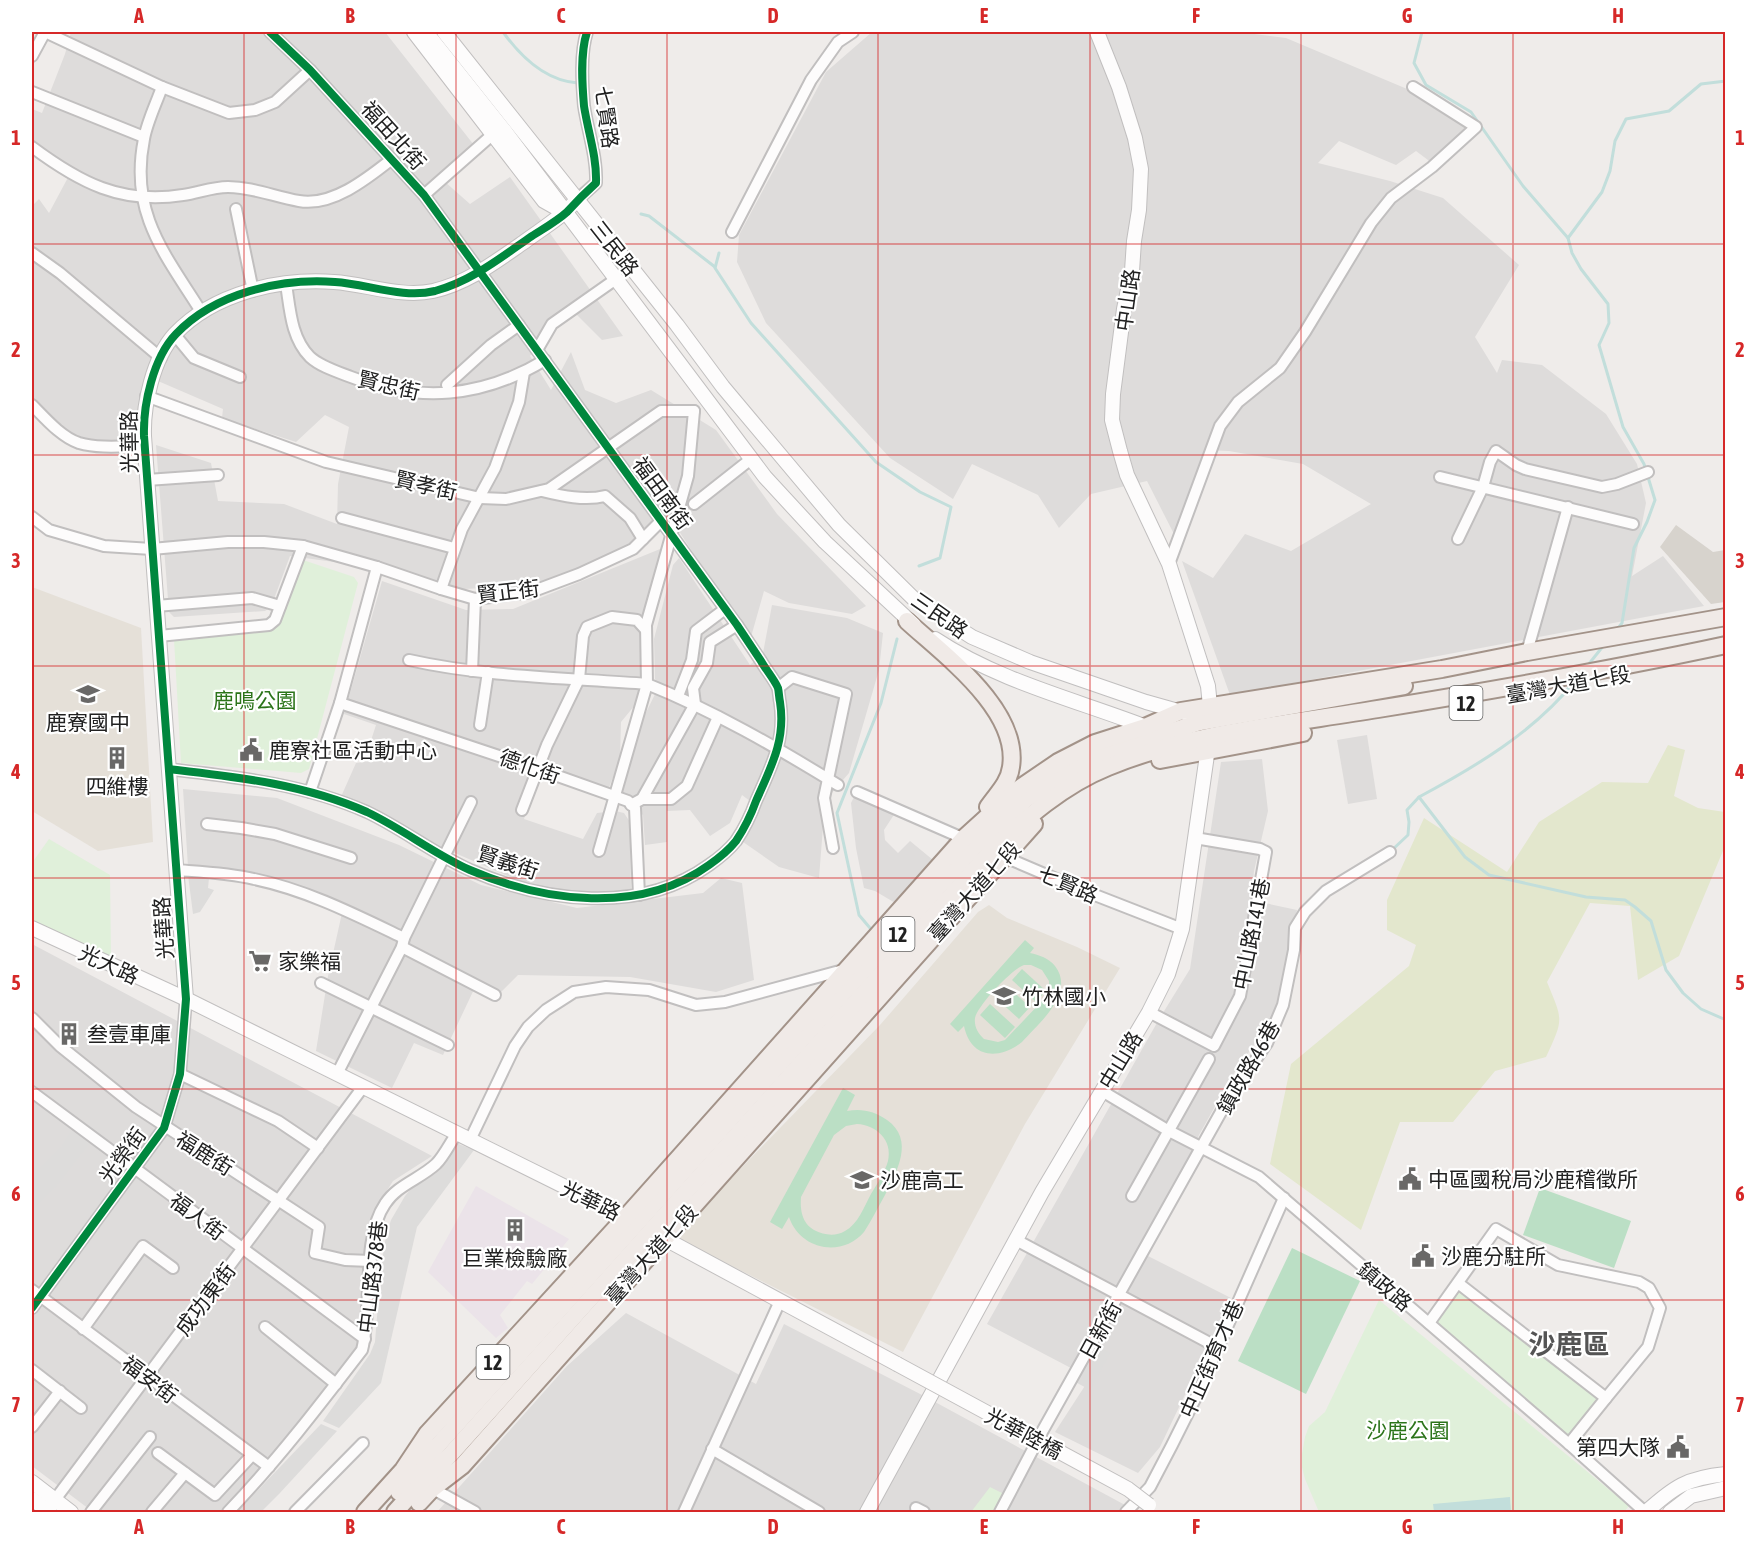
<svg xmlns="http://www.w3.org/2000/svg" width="1757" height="1544" font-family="'Asap Condensed','Noto Sans TC',sans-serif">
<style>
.residential{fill:#dedcdb}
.industrial{fill:#ebe3e9}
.education{fill:#e5e0d8}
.religious{fill:#dddcdb}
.construction{fill:#d7d3cd}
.grass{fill:#e3e7cd}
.park{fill:#e0f0da}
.pitch{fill:#bbdfc5;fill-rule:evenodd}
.water{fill:#c2dedb}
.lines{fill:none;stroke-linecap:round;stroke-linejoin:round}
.stream{stroke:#c2dedb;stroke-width:3}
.minor-casing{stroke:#c1bfbf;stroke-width:14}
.tertiary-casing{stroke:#c1bfbf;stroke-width:16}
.primary-casing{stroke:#a39389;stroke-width:20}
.minor{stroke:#fdfcfc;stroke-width:10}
.tertiary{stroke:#fdfcfc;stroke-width:14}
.primary{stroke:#f0eae7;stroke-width:16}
.tertiary-bridge-casing{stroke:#c1bfbf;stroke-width:16;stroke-linecap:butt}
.tertiary-bridge{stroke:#fdfcfc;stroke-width:14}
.cycleway-casing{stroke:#fff;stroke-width:11}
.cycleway{stroke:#00873e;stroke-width:8}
.grid{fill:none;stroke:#d62828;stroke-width:1.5;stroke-opacity:0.55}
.labels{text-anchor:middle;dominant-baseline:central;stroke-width:4.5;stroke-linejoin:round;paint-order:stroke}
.shield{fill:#fff;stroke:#646464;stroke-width:1.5}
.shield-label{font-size:20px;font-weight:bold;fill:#212121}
.street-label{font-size:21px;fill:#212121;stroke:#fff}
.park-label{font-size:21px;fill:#2c741a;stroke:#fff}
.poi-label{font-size:21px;fill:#212121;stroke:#fff;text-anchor:start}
.district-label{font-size:27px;font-weight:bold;fill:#545454;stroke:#fff}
.neatline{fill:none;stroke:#d62828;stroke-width:2}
.grid-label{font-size:20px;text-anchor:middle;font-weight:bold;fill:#d62828}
</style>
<rect width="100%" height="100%" fill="#efecea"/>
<g class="residential">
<polygon points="71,32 385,32 481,154 444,181 470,204 510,177 623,336 602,340 570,308 539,342 530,356 551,390 571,352 585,390 616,403 651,390 716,430 777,514 866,606 852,614 789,603 764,591 751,637 743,631 670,517 625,554 536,586 463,589 386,569 290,556 271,607 265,611 174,617 169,612 156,445 211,463 218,501 284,504 337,524 338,484 349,427 325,415 296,442 222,418 223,409 158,381 141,444 99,441 77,437 54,421 32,401 32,206 39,199 49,213 72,170 32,140 32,109 42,113 65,54"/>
<polygon points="872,32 1239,32 1286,38 1419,94 1466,127 1432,163 1416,151 1396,165 1339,141 1318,163 1390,181 1443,198 1519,265 1475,337 1497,373 1502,360 1542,365 1606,414 1637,464 1646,503 1632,576 1663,556 1704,606 1230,695 1182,561 1213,578 1245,534 1291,551 1371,504 1303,464 1229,451 1205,450 1174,534 1147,481 1091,494 1059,528 1038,495 972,464 953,499 890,458 766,323 737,262 739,235 826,72"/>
<polygon points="665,547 642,634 641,681 635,705 621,722 620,759 607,793 538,771 524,819 583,839 597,813 615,811 624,813 630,822 631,894 578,895 517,880 368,815 340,799 356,763 364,762 376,725 344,714 382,581 466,610 513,609"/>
<polygon points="679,558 750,665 763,653 772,605 847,618 883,633 879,670 849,773 825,801 819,878 779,867 733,835 750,801 742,795 730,823 710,836 690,810 667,811 667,842 645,845 643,815 622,796 638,729 659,686 655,679 654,639 673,565"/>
<polygon points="1367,735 1377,799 1348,804 1337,740"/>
<polygon points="1262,759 1268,811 1254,871 1251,900 1297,910 1275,1015 1232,1076 1199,1135 1146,1255 1231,1298 1160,1447 1138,1473 1055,1432 1090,1378 987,1324 1158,1021 1190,969 1221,762"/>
<polygon points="183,789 277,798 399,845 481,885 577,908 703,893 721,878 742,883 754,980 716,992 630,977 518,975 499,994 477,983 443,1055 414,1043 392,1088 316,1051 328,976 344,904 251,874 188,867"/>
<polygon points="854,797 895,813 884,830 885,840 898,853 910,841 933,860 897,904 875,891 864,888 856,848 851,803"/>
<polygon points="32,944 432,1156 393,1181 374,1211 363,1276 358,1349 303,1425 223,1512 93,1512 32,1466"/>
<polygon points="626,1313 756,1384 784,1324 924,1396 1125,1505 1119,1512 437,1512 567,1366"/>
</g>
<polygon class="industrial" points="476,1186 569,1239 532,1284 527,1281 500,1315 508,1328 496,1338 428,1272"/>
<g class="education">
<polygon points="32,587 141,628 153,842 98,851 32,811"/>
<polygon points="989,905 1007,918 1077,947 1120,968 1025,1124 903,1352 674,1237 880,1025 978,912"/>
</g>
<g class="religious">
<polygon points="188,875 209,878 208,888 214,890 200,912 193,914"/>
<polygon points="73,1129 90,1142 54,1189 32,1211 32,1177 62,1146"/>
<polygon points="456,1143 474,1150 417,1227 381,1383 339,1428 323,1421 370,1354 375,1342 381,1267 386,1236 391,1220 405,1196 418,1180 426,1174 431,1175"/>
<polygon points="1090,1342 1110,1353 1090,1390 1070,1379"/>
<polygon points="321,1424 337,1431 279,1494 261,1512 237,1512"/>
</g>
<polygon class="construction" points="1676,525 1713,552 1725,550 1725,602 1711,604 1660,547"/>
<path class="grass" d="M1668,745l17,5 -11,46 24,12 27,4v34l-46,110 -41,24 -8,-74 -40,-3 -43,79c16,39 17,36 -1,75l-51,14 -42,51h-53l-39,108 -91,-66 21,-100 118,-98 7,-21 -29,-15v-30l37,-82 83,54 32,-50 63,-40 46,1z"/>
<g class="park">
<polygon points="297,558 354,577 358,583 309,769 301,773 181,763 174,639 255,631 276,615"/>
<polygon points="49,839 110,875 111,957 32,920 32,863"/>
<polygon points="1459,1287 1600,1398 1569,1439 1433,1323"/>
<polygon points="1379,1300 1629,1506 1624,1512 1319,1512 1305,1479 1302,1467 1302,1454 1305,1437 1309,1426 1325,1412"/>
<polygon points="990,1487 1004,1494 993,1512 971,1512"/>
</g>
<g class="pitch">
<path d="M1025,940l9,8 -4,5c9,2 19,5 25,13 21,27 -17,58 -33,76 -23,18 -51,17 -58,-16l-6,6 -8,-8zM1024,965h7l11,5 7,11v7l-6,12 -38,40 -7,2 -14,-3c-6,-6 -10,-12 -9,-21 3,-13 37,-49 49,-53z"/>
<polygon points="1022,969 1046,991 1036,1002 1012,980"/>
<polygon points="1008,987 1030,1007 1019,1019 997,999"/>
<polygon points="990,1004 1015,1027 1005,1038 980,1015"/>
<path d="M843,1088l12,7 -8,16c14,-3 28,0 40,9 28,20 10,51 -2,75 -7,12 -13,25 -21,37 -22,26 -64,18 -75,-15l-7,12 -12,-7zM857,1124c19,1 36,16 31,37 -3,11 -11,23 -17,33 -7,13 -13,30 -26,37 -10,6 -21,4 -31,-1 -12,-7 -14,-20 -13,-33l33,-62 12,-9z"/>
<polygon points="1540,1188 1631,1221 1614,1268 1523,1235"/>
<polygon points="1292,1248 1360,1281 1306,1394 1238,1361"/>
</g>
<polygon class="water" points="1510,1497 1511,1512 1434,1512 1433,1504"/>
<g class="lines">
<g class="stream">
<path d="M503,32c18,25 42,49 75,51"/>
<polyline points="1422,32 1414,63 1426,85 1471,112 1523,186 1568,238"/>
<polyline points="641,214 649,216 715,267"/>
<polyline points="719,253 715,268 751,323 876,462 920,492 951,507 940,558 919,566"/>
<polyline points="1616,631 1622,623 1634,548 1647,522 1655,500 1644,464 1623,427 1599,345 1609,323 1608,304 1581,269 1572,253 1568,238 1602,192 1610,171 1615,141 1626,119 1669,111 1701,84 1726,81"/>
<polyline points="1588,665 1604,645"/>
<path d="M1419,797c56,-30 115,-65 155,-115"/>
<polyline points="1391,851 1408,835 1409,822 1407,810 1419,797 1465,857 1489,875 1586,897 1625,900 1635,907 1651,921 1666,970 1683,993 1701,1009 1726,1020"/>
<polyline points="870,928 859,915 837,813 881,703 897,639"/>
</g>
<g class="minor-casing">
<g id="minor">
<polyline points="45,32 162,87 229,113 255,110 275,102 310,70"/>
<polyline points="32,56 45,32"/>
<path d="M162,87c-6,17 -15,35 -18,52 -15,74 21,115 58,174"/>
<polyline points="32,92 144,137"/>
<path d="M32,147c47,35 89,58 151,48 15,-2 29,-8 45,-8 25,0 47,10 71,14 33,6 69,-23 93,-42"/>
<polyline points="424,195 492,135"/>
<path d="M577,200l19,-17c1,-26 -8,-51 -12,-77 -2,-23 -4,-53 3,-74"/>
<polyline points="236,209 253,291"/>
<polyline points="732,232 811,80 838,42 853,32"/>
<polyline points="32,253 60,273 161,358"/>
<path d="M286,284c4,25 5,54 24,73 11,10 28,15 41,20 68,26 131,21 194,-17"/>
<polyline points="175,335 194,358 240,377"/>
<polyline points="537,350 552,324 616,279"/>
<polyline points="447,385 491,345 519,325"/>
<polyline points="146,396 326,462 480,498 506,499 549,489 661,411 694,411"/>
<path d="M32,405c13,13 29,32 47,38 21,6 45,3 66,3"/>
<path d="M694,411l-6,65 -42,149 1,59c67,27 129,63 191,101"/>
<polyline points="1440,477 1633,524"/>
<polyline points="147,480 218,475"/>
<path d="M542,491c20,5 43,10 63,5l25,22 13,21"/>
<polyline points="694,504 751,459"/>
<polyline points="32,517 49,530 104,546 152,549 228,542 264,542 303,546 377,567 441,589 475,599 531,592 579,574 633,549 661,521"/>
<polyline points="342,518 454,548"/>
<polyline points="1458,539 1483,487 1490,462 1496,451 1516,465 1525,469 1602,487 1617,484 1648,472"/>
<polyline points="1169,564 1220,426 1238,402 1280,368 1305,332 1371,223 1391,198 1432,167 1476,127 1413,87"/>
<polyline points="441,589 462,529 495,468 519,402 524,372"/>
<polyline points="156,606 252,598 280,606"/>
<polyline points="159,636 269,625 275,620 303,546"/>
<polyline points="1527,652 1568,507"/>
<path d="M409,660c75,17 161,18 238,24l-48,167"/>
<polyline points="472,671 475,599"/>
<polyline points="778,688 792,677 846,694 824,798 833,848"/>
<polyline points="678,696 692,660 696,631 725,609"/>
<polyline points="340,703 538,769 628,801 635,808 639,895"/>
<polyline points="480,725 488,672"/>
<path d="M169,769c68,8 135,15 198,43 36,17 67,42 103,58 74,32 170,45 239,-5 10,-7 19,-14 27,-24 8,-12 15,-26 20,-40 15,-34 30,-61 24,-99 -1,-4 -1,-10 -2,-14 -4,-9 -12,-18 -17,-27l-24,-36 -313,-430 -114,-125 -40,-38"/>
<polyline points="310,792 340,703 377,567"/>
<polyline points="857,792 967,840"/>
<polyline points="642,799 671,799 687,786 718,717"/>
<polyline points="631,805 642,799 695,704 693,688 707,663 710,642 737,625"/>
<polyline points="522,810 547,745 579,679 583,636 587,627 612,617 637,620 646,630"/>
<polyline points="207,824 241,828 275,834 351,858"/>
<polyline points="1000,855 1082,890 1182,929"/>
<path d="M176,870c27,2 53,3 78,9 53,11 102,36 150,59"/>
<polyline points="402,947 495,995"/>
<polyline points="321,983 448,1045"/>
<polyline points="1149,1012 1214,1046 1240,996 1266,852 1260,849 1195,838"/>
<polyline points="32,1018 60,1046 136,1107 319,1227 315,1253 345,1260 371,1261"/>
<polyline points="180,1074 278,1121 318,1148"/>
<polyline points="337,1074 402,947 404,938 471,802"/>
<polyline points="1102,1091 1169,1131 1259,1177 1569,1444 1645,1512"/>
<polyline points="32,1092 365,1339"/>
<polyline points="470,1140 515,1046 528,1027 546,1010 574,992 606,987 649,990 696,1005 725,1002 847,969"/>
<polyline points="1132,1196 1209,1059"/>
<polyline points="1016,1240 1217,1347"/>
<polyline points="32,1290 269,1467"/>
<polyline points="32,1308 164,1128 180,1074 186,999"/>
<polyline points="1429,1323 1496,1229 1558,1265 1639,1282 1649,1288 1660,1308 1648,1347 1606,1398 1458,1283"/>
<polyline points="265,1327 336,1384"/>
<polyline points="83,1329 143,1246 173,1268"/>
<polyline points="32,1370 81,1408"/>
<polyline points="32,1427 60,1391"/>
<polyline points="1569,1444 1606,1398"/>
<polyline points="712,1449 819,1512"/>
<polyline points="158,1453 215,1495 252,1455"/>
<polyline points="428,1486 475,1512"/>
<polyline points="51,1505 363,1087"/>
<polyline points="916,1508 924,1512"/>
<polyline points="91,1512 150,1437"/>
<polyline points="152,1512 185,1473"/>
<path d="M228,1512c48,-50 91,-106 134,-162 11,-42 -1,-111 23,-146 12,-19 35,-25 51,-40 8,-8 14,-21 21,-31"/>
<polyline points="295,1512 363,1443"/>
<polyline points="684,1512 780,1301"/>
<polyline points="1000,1512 1043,1430 1226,1103 1267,1043 1283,1005 1294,950 1295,928 1305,912 1326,891 1390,852"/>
<polyline points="1126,1512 1150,1487 1172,1445 1197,1395 1284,1198"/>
</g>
</g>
<g class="tertiary-casing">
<g id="tertiary">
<polyline points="414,32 544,201 560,210"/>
<polyline points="426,32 504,130 765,477 825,542 914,625"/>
<polyline points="444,32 677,325 723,387 839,525 917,602 972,637 1030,662 1146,702 1185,713"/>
<polyline points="1097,32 1119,87 1135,138 1141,169 1139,210 1134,241 1132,271 1124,309 1113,394 1112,420 1120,451 1127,475 1169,564 1208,686 1211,716"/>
<path d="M935,639c65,43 142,61 214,89"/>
<polyline points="32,928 186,999 634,1221"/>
<path d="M186,999l-42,-563c-1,-31 9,-78 31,-102 39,-41 104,-56 159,-52 32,2 67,16 99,9 35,-8 62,-29 91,-49 19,-14 38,-25 53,-42"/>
<polyline points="656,1234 897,1364"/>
<polyline points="32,1482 71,1512"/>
<polyline points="32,1499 50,1512"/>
<polyline points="867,1512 1042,1192 1149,1012 1168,974 1182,929 1209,741"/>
<path d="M1646,1512c28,-25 40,-34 80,-38"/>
<polyline points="1670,1512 1691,1496 1726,1488"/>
</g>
</g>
<g class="primary-casing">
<g id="primary">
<path d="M907,621c37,34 113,89 104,146 -2,16 -14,27 -23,40"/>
<polyline points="1160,760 1303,733"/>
<polyline points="399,1492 438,1445 977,844 1026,799 1073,769 1102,754 1200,722 1404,686"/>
<polyline points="419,1503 432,1489 462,1466 1034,824"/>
<polyline points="365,1512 403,1470 427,1434 626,1217 964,838 1017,790 1058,762 1095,743 1145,727 1181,711 1442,669 1527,652 1726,617"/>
<path d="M395,1512l27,-30 28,-27 541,-604c35,-33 72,-66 117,-84 85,-35 180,-43 270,-58 116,-19 232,-39 348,-64"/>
</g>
</g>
<use href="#minor" class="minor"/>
<use href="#tertiary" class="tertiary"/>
<use href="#primary" class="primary"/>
<g class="tertiary-bridge-casing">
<polyline id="tertiary-bridge" points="897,1364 1128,1489 1149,1505"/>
</g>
<use href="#tertiary-bridge" class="tertiary-bridge"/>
<g class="cycleway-casing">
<g id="cycleway">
<path d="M169,769c68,8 135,15 198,43 36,17 67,42 103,58 74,32 170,45 239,-5 10,-7 19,-14 27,-24 8,-12 15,-26 20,-40 15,-34 30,-61 24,-99 -1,-4 -1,-10 -2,-14 -4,-9 -12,-18 -17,-27l-24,-36 -313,-430 -114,-125 -40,-38"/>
<path d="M32,1308l132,-180 16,-54 6,-75 -42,-563c-1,-31 9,-78 32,-102 39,-41 104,-56 159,-52 32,2 68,17 100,9 36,-10 64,-32 94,-53 12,-8 27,-16 38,-26 9,-10 19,-20 29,-29 1,-26 -8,-51 -12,-77 -2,-23 -4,-53 3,-74"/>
</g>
</g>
<use href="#cycleway" class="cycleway"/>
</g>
<path class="grid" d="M244,32v1480M456,32v1480M667,32v1480M878,32v1480M1090,32v1480M1301,32v1480M1513,32v1480M32,244h1694M32,455h1694M32,666h1694M32,878h1694M32,1089h1694M32,1300h1694"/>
<defs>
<g id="school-bare" transform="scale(1.8)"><path d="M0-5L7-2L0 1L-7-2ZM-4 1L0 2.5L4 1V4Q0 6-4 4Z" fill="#696867" stroke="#fff" stroke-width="2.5" paint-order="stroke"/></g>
<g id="civic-bare" transform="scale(1.8)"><path d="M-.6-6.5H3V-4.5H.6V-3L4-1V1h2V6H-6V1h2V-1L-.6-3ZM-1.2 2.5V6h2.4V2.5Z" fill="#696867" stroke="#fff" stroke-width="2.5" paint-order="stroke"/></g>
<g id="building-bare" transform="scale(1.8)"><path d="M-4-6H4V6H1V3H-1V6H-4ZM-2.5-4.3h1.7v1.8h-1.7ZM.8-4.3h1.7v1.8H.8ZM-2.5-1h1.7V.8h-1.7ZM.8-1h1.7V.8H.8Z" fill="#696867" stroke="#fff" stroke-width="2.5" paint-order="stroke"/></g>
<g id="supermarket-bare" transform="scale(1.8)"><path d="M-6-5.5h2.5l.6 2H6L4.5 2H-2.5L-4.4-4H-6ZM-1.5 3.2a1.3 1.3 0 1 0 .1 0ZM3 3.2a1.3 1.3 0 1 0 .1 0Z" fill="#696867" stroke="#fff" stroke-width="2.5" paint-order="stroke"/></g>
</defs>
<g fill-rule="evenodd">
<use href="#school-bare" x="88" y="694"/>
<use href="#civic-bare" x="251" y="750"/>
<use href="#building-bare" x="117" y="758"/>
<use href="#supermarket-bare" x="260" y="961"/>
<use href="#school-bare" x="1004" y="996"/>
<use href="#building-bare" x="69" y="1034"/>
<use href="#civic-bare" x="1410" y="1179"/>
<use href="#school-bare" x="862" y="1180"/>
<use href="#building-bare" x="515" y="1230"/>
<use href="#civic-bare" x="1423" y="1256"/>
<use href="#civic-bare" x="1678" y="1447"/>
</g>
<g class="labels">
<g class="shield">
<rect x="1449.5" y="686" width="33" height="34" rx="4.5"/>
<rect x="881.5" y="917" width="33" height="34" rx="4.5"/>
<rect x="476.5" y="1345" width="33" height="34" rx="4.5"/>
</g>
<g class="shield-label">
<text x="1466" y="703">12</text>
<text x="898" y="934">12</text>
<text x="493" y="1362">12</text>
</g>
<g class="street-label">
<text transform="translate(607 117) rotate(82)">七賢路</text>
<text transform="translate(394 135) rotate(48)">福田北街</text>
<text transform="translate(615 248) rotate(52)">三民路</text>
<text transform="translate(1127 300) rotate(-82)">中山路</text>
<text transform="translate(389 385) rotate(13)">賢忠街</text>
<text transform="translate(129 442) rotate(-91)">光華路</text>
<text transform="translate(426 485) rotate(13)">賢孝街</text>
<text transform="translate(663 493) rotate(54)">福田南街</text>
<text transform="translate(508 591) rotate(-7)">賢正街</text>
<text transform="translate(940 615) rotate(35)">三民路</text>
<text transform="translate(1568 684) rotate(-10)">臺灣大道七段</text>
<text transform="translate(530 766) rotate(19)">德化街</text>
<text transform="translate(508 862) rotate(18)">賢義街</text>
<text transform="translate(1068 884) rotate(23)">七賢路</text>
<text transform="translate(974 891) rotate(-48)">臺灣大道七段</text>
<text transform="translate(163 928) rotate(-94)">光華路</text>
<text transform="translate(1251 934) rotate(-79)">中山路141巷</text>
<text transform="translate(109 964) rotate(25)">光大路</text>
<text transform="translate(1120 1060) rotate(-59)">中山路</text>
<text transform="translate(1248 1067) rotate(-60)">鎮政路46巷</text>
<text transform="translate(205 1153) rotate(32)">福鹿街</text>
<text transform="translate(122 1155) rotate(-54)">光榮街</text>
<text transform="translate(591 1200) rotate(26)">光華路</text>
<text transform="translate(198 1216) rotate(37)">福人街</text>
<text transform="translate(651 1254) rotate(-48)">臺灣大道七段</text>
<text transform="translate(372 1277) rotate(-83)">中山路378巷</text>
<text transform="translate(1385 1286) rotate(40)">鎮政路</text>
<text transform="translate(205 1299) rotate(-53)">成功東街</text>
<text transform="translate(1100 1330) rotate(-61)">日新街</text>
<text transform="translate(1211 1359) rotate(-66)">中正街育才巷</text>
<text transform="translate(150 1379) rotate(37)">福安街</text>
<text transform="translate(1024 1433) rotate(28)">光華陸橋</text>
</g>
<g class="park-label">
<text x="255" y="700">鹿鳴公園</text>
<text x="1408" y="1430">沙鹿公園</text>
</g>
<g class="poi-label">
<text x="88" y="722" text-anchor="middle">鹿寮國中</text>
<text x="269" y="750">鹿寮社區活動中心</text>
<text x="117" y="786" text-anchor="middle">四維樓</text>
<text x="278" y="961">家樂福</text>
<text x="1022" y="996">竹林國小</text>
<text x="87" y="1034">叁壹車庫</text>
<text x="1428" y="1179">中區國稅局沙鹿稽徵所</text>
<text x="880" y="1180">沙鹿高工</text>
<text x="1441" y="1256">沙鹿分駐所</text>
<text x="515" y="1258" text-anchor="middle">巨業檢驗廠</text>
<text x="1660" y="1447" text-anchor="end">第四大隊</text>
</g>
<g class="district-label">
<text x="1569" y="1344">沙鹿區</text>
</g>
</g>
<rect width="1757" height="1544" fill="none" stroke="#ffffff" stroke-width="66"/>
<rect x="33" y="33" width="1691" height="1478" class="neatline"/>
<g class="grid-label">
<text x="139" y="23">A</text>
<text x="350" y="23">B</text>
<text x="561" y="23">C</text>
<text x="773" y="23">D</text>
<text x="984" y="23">E</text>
<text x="1196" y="23">F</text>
<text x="1407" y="23">G</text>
<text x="1618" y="23">H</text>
<text x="16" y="145">1</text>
<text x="1740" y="145">1</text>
<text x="16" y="357">2</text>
<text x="1740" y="357">2</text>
<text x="16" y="568">3</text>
<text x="1740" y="568">3</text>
<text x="16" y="779">4</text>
<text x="1740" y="779">4</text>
<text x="16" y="990">5</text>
<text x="1740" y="990">5</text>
<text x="16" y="1201">6</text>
<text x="1740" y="1201">6</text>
<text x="16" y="1412">7</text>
<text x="1740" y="1412">7</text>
<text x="139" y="1534">A</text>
<text x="350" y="1534">B</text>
<text x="561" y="1534">C</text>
<text x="773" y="1534">D</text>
<text x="984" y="1534">E</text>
<text x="1196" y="1534">F</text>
<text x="1407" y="1534">G</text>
<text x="1618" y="1534">H</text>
</g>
</svg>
